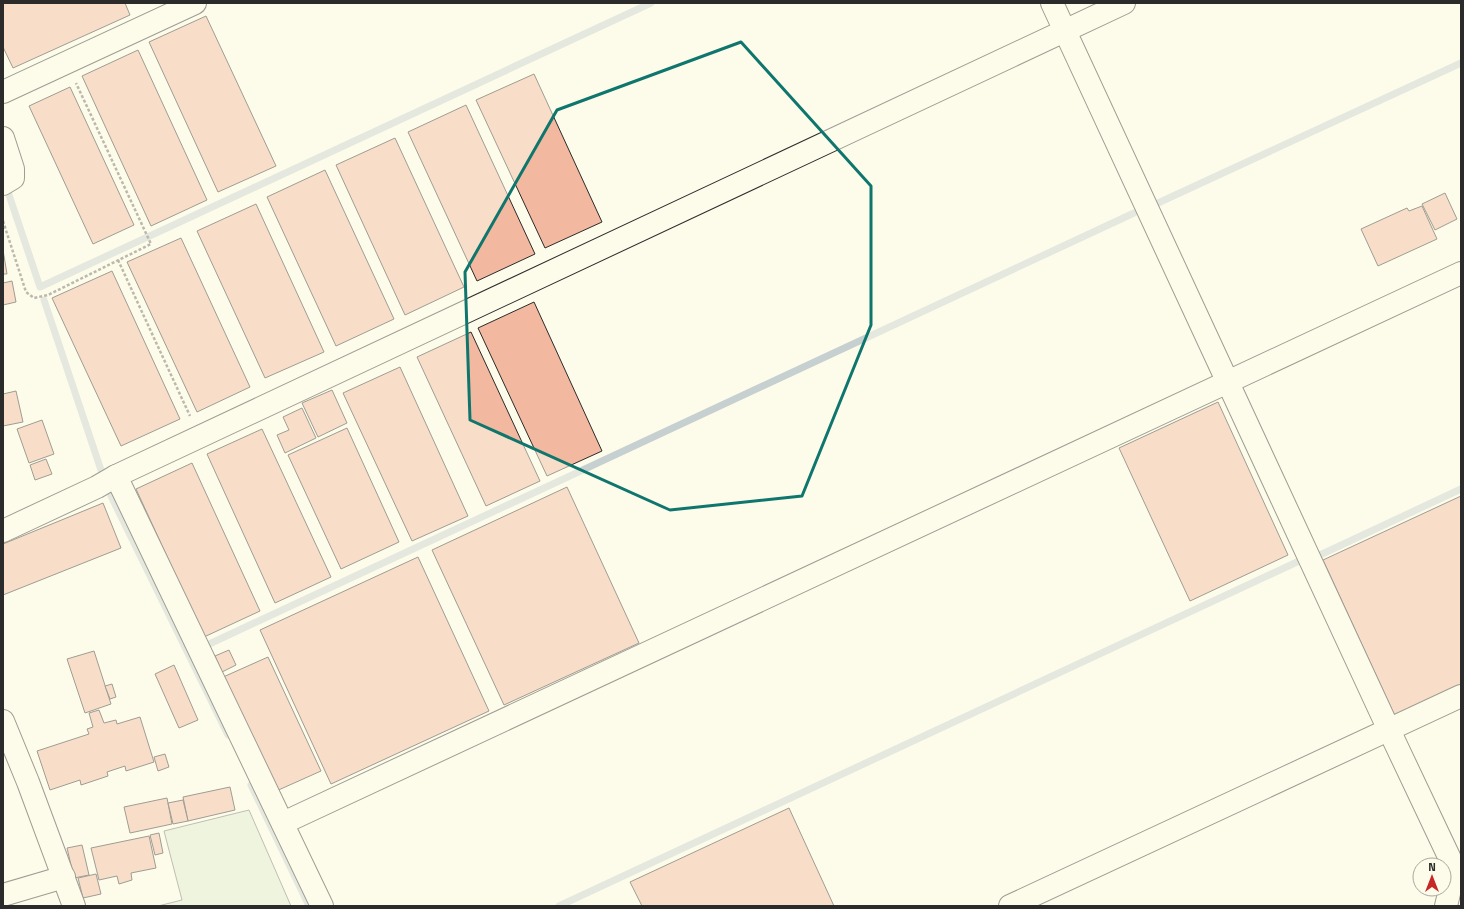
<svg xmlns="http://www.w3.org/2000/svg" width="1464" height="909" font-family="'Titillium Web',sans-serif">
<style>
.green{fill:#deebd1;stroke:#74746e}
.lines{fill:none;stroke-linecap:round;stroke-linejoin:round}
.stream{stroke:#c7d0d0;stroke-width:7}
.building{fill:#f2b8a0;stroke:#2b2b2b}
.minor-casing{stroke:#2b2b2b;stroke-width:24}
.path{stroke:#6a6964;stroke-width:2.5;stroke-dasharray:3 2;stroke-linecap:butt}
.minor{stroke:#fdfbea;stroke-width:22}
.marked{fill:none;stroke:#0f766e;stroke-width:3;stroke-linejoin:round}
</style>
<rect width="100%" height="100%" fill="#fdfbea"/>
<polygon class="green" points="249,810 291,906 158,906 182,900 164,831"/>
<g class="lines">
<g class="stream">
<polyline points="9,195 40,287 651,3"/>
<polyline points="1158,203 1461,63"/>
<polyline points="44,300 102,473"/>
<polyline points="111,496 228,735"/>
<polyline points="1320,555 1461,489"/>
<polyline points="205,646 1134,213"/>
<polyline points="251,785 309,906"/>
<polyline points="559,906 1297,562"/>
</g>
</g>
<g class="building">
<polygon points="3,3 125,3 130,15 13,68 3,47"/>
<polygon points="206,16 276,166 218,192 149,42"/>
<polygon points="138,50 207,200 151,226 82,76"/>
<polygon points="534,74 602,222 545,248 476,100"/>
<polygon points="70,87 134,225 93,244 29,106"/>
<polygon points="466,105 535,254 477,281 408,132"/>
<polygon points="395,138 464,287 405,315 336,165"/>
<polygon points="325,170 394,319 336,346 267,197"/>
<polygon points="1445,193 1457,219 1435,230 1422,204"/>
<polygon points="256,204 324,352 265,378 197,231"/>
<polygon points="1422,206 1437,239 1378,266 1361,229 1407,208 1409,211"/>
<polygon points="181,238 250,387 197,412 127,262"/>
<polygon points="3,250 7,274 3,274"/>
<polygon points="112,271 180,419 121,446 52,298"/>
<polygon points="12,281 16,302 3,305 3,283"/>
<polygon points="534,302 602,451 547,476 478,328"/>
<polygon points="471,332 540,481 486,506 417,357"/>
<polygon points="400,367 468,516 412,541 343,393"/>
<polygon points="332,390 347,423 318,437 302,403"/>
<polygon points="16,391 23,422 3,426 3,394"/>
<polygon points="1218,402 1288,555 1190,601 1119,448"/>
<polygon points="302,408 316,438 285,453 277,435 289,430 283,417"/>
<polygon points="42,420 54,454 29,463 17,429"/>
<polygon points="347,428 399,542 341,569 288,455"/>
<polygon points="262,429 331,577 275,603 207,454"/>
<polygon points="46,459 52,474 35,480 30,465"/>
<polygon points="192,463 260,611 204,637 136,489"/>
<polygon points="567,487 639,643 504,705 432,550"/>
<polygon points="1461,496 1461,685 1395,716 1323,560"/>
<polygon points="103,503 121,548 3,595 3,544"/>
<polygon points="418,557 489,711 331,784 260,630"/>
<polygon points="229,650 236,665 222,672 215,656"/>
<polygon points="94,651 111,704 85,713 67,659"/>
<polygon points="268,657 321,771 274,792 221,678"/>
<polygon points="174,665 198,720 179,728 155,674"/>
<polygon points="112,684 116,697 110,699 105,686"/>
<polygon points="99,710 104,723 116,720 117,724 140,717 154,762 126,771 125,766 107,772 108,776 81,785 80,780 50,790 37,751 89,734 87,729 93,727 89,713"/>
<polygon points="165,754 169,767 158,771 154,757"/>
<polygon points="230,787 235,810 188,821 183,797"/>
<polygon points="167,798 172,824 130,833 124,807"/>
<polygon points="183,800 188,821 173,824 168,803"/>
<polygon points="789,808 834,906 642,906 630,882"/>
<polygon points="159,833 163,853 155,855 150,835"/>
<polygon points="149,836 156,868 131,873 132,880 119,884 117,876 99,880 91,848"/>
<polygon points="82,845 89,875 74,878 67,848"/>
<polygon points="96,874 101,894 83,898 78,878"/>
</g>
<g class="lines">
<g class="minor-casing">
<g id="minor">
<polyline points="1052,3 1389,730 1461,882"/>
<polyline points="3,92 195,3"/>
<polyline points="3,138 13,169 13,178 3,184"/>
<polyline points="116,476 322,906"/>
<polyline points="3,531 97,487 116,476 1124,3"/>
<polyline points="3,721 28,782 74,906"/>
<polyline points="283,823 1461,273"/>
<polyline points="3,895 64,877"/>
<polyline points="1010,906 1461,696"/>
<polyline points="1446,906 1455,868"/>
</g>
</g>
<g class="path">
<polyline points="3,221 26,292 34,298 48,295 151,244 76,83"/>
<polyline points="118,260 190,416"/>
</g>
<use href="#minor" class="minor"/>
</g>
<path d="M0 0H1464V909H0ZM741,42l130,144v139l-69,171 -132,14 -200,-90 -5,-148 92,-162z" fill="#fdfbea" fill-opacity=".55" fill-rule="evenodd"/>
<path class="marked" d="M741,42l130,144v139l-69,171 -132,14 -200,-90 -5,-148 92,-162z"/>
<rect width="1464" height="909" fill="none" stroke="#2b2b2b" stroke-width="8"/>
<g transform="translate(1432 877)"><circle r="19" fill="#fdfbea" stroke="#a9a89e"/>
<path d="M0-3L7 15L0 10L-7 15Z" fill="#c62828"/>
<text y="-6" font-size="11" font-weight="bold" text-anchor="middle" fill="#2b2b2b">N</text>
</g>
</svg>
